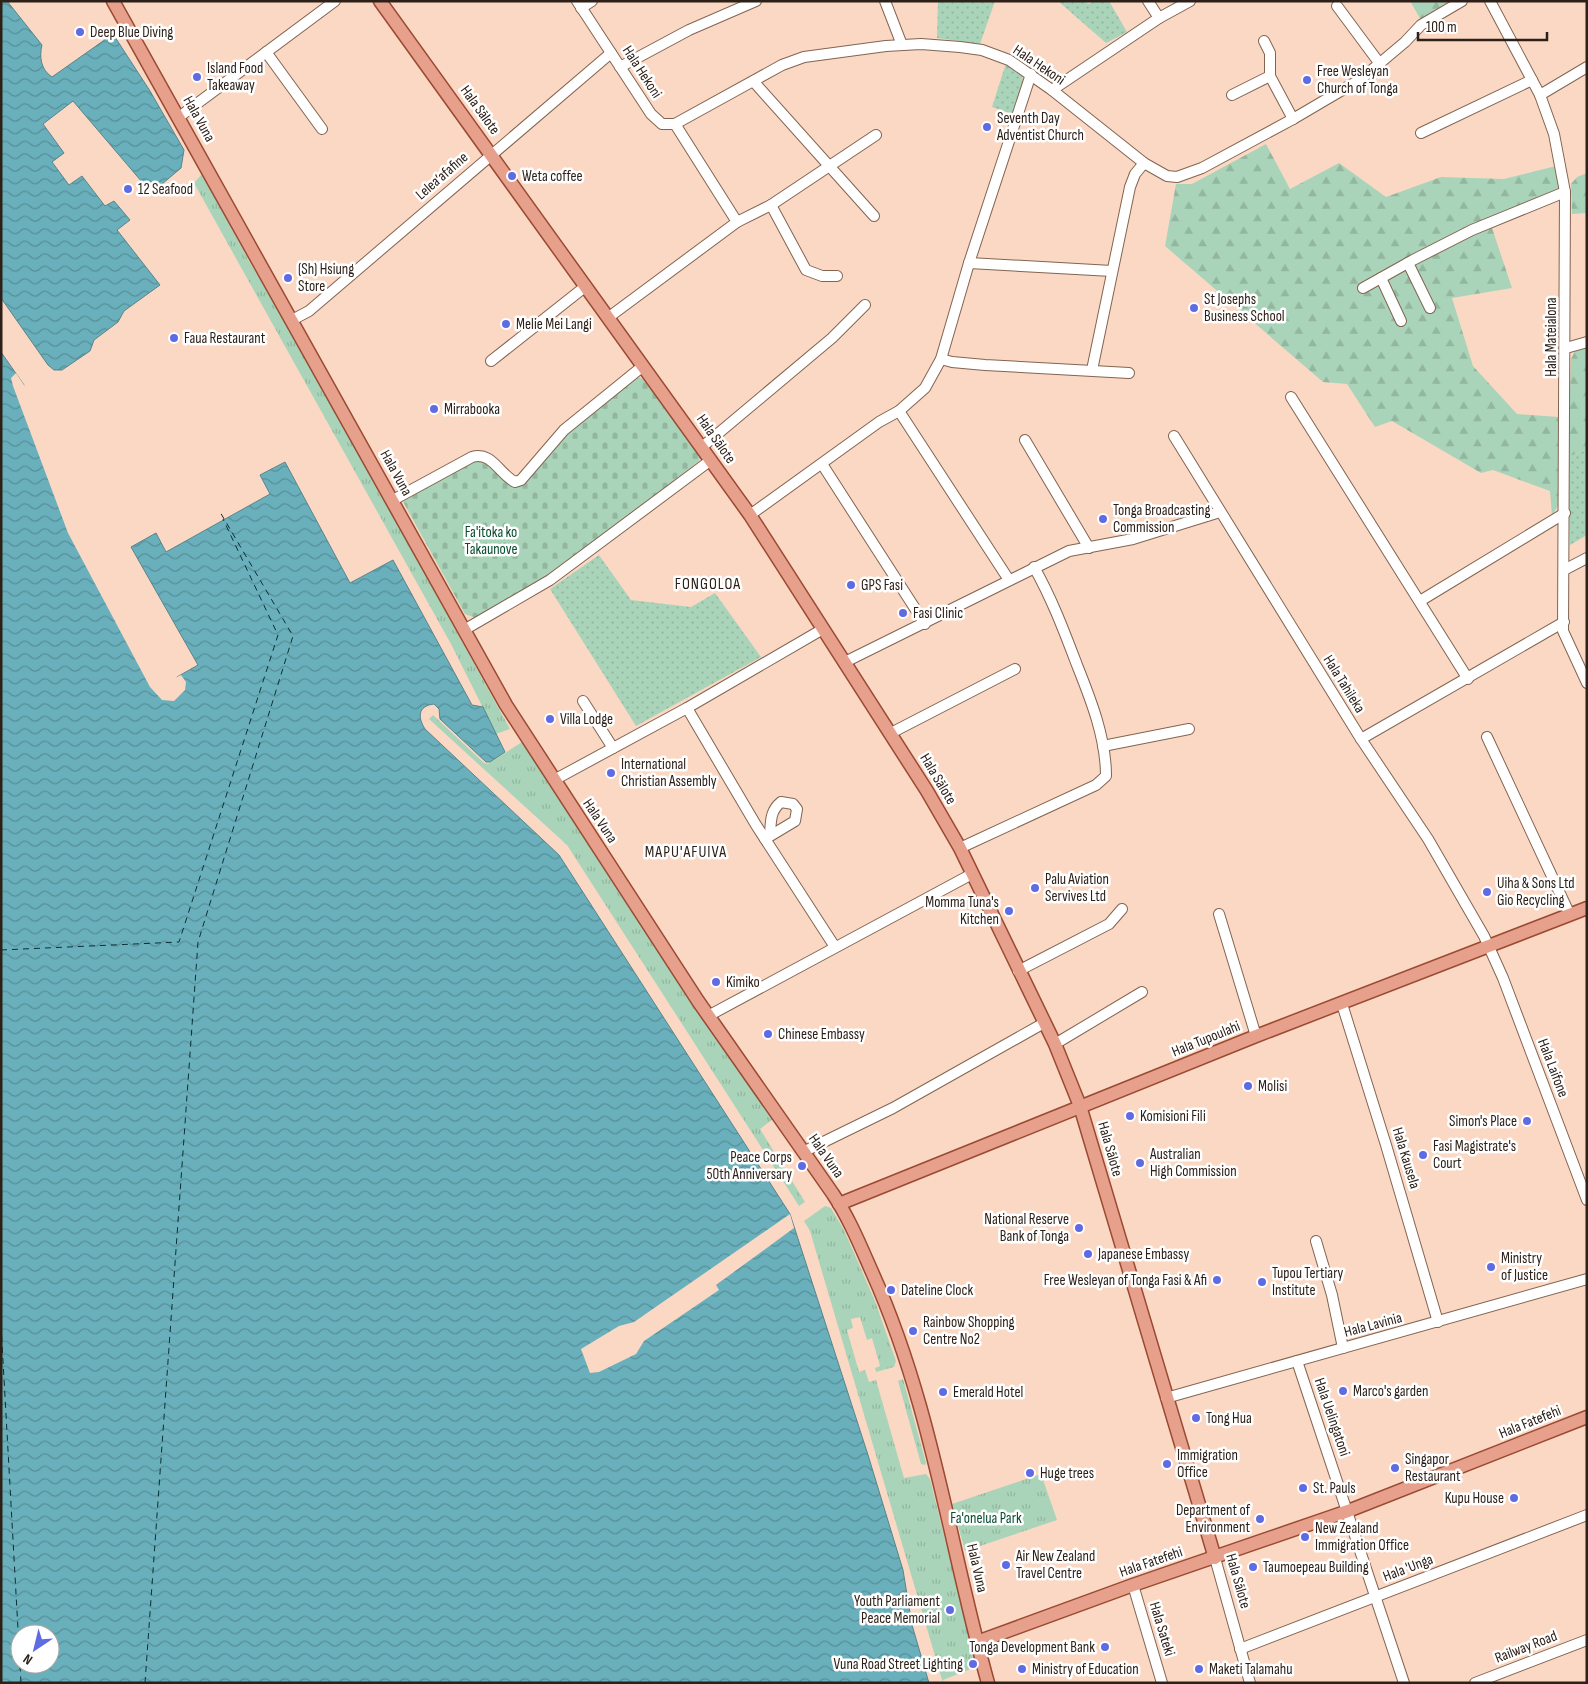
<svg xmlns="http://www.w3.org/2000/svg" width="1588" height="1684" font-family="'Sofia Sans Condensed',sans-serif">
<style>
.grass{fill:url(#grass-dots)}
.forest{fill:url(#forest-firs)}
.cemetery{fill:url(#cemetery-stones)}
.park{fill:url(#park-tufts)}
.water{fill:url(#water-waves);stroke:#57858b;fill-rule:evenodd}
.pier{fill:#fbd8c3}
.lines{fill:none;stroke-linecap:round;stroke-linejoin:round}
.ferry{stroke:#0a2f34;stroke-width:1;stroke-dasharray:6 5;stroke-linecap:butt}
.minor-casing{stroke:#826451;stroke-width:12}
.major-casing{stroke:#9a4a32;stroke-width:15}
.minor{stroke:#fff;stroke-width:10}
.major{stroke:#e6a08c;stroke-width:12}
.poi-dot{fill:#5f6be3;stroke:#fff;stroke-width:2}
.labels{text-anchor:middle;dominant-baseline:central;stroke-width:5;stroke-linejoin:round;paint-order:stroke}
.poi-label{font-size:15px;fill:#2d2018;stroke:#fff;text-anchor:start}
.street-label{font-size:15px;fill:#2d2018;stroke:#fff}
.park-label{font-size:15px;fill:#074c2e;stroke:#fff}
.neighbourhood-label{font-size:16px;letter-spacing:1px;fill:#2d2018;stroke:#fff}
</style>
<defs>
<pattern id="grass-dots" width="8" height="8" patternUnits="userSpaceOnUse" patternTransform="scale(1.25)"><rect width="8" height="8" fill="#a9d4b9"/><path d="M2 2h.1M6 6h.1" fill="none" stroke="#92b69e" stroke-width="1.8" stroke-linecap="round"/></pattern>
<pattern id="forest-firs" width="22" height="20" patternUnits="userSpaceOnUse" patternTransform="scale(1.25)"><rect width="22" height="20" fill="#a9d4b9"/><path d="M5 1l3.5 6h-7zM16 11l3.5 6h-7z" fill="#92b69e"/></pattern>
<pattern id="cemetery-stones" width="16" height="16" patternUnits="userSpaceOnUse" patternTransform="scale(1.25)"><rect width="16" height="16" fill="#a9d4b9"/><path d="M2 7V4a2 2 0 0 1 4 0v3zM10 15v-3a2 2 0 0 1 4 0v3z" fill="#92b69e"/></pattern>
<pattern id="park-tufts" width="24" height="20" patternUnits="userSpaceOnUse" patternTransform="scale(1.25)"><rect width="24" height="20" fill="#a9d4b9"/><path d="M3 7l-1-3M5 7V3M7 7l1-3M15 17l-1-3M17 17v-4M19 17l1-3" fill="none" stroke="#92b69e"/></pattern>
<pattern id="water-waves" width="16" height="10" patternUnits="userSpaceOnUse" patternTransform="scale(1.25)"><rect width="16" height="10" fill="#69b0bc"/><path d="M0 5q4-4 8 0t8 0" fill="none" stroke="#578f98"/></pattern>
</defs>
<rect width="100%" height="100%" fill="#fbd8c3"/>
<g class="grass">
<polygon points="938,1 995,1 980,44 937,38"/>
<polygon points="1058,1 1086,1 1088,4 1095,1 1109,1 1127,32 1106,43"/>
<polygon points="1006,63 1022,74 1023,82 1012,114 992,107"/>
<polygon points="1587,449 1587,535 1570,545 1568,455 1573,455"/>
<polygon points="599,555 631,600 691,607 715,593 761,657 636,726 550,589"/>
</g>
<g class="forest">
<polygon points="1410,1 1450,1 1421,20"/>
<polygon points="1266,144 1290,189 1339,163 1386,197 1441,177 1504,179 1556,166 1561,198 1492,228 1512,288 1452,298 1473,366 1517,414 1559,417 1559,504 1552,516 1550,491 1493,470 1481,473 1392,421 1375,427 1347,384 1323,382 1165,246 1176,184 1192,184"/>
<polygon points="1587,173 1587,213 1572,214 1571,184 1577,177"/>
<polygon points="1587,345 1587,449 1573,455 1568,455 1571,359 1576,349"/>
</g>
<path class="cemetery" d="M636,376l7,3 58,77 -2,5 -91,71 -58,42 -74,44 -11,-4 -64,-116 75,-41c18,5 25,23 41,31l35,-40 34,-33z"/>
<g class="park">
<polygon points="202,174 249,261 287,324 510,729 496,734 451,644 194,183"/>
<polygon points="433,715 484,763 488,764 522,742 616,888 773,1119 760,1129 805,1202 799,1206 567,845 429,719"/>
<polygon points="825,1206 831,1208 844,1230 875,1301 896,1361 894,1367 876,1372 875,1368 880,1366 872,1338 867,1340 860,1317 851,1319 853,1328 847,1330 859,1372 865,1370 869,1382 876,1380 904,1478 926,1474 930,1479 976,1664 973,1668 943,1680 943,1683 810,1231 804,1221"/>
<polygon points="903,1379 926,1463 925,1465 921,1464 898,1381"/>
<polygon points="1041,1474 1057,1520 965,1551 952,1504"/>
</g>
<g class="water">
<path d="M1,1h6l35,44c-3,12 -1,25 10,32l61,-43 37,57 34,59 -3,18 -25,21 -14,-7 -69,-81 -30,23 21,29 -12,9 17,23 13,-9 23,30 9,-5 16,19 -13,10 43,55 -36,26 -6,11 -24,18 -4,11 -28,19h-8l-6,-5 -47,-67z"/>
<path d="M1,352l23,33 63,164 77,138h11l2,-10 21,-12 -67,-118 25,-14 10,19 104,-58 -10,-19 25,-13 65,121 43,-23 79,145 11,2 22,45 -15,10h-4l-46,-43 -1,-10 -5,-5c-17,2 -16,14 -9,25l134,126 231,359 78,241 35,115 9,55 17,58h-928zM20,1634h30v30h-30z"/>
</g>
<g class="pier">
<polygon points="16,373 24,385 29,388 38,417 89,547 163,682 165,685 174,685 175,678 181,675 186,682 185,690 174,701 162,700 150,687 68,533 13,386 11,378"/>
<polygon points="790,1214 794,1228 716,1285 719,1290 644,1341 636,1354 599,1372 590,1373 581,1349 619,1326 634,1322"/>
</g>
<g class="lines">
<g class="ferry">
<polyline points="1,950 179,942 278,635 223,519"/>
<polyline points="1,1325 21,1683"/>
<polyline points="145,1683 198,942 293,636 220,512"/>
</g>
<g class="minor-casing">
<g id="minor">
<polyline points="577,1 651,114 662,124 675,124 782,65 804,57 886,46 921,44 960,47 982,50 1009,60 1052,90 1144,163 1167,176 1177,177 1202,168 1293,119 1361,79 1405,42 1421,25 1462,1"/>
<polyline points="885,1 902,45"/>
<polyline points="1148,1 1159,18"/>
<polyline points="1490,1 1540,95 1554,134 1565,192 1563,631 1587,683"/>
<polyline points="1337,6 1380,64"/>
<polyline points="581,8 592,1"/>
<polyline points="1264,41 1270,53 1270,76 1293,119"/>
<polyline points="266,52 322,129"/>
<polyline points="620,67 689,30 756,1"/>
<polyline points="754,82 874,216"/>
<polyline points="1052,90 1159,18 1190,1"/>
<polyline points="1232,95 1270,76"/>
<polyline points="1540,95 1587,67"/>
<polyline points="179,117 335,1"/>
<polyline points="675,124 737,222"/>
<polyline points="1421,133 1532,80"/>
<polyline points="771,205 806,270 822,276 837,276"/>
<polyline points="969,263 1112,271"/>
<polyline points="1408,263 1430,308"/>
<polyline points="1381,278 1401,321"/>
<polyline points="1363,288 1413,260 1472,230 1565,192"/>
<polyline points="609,317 737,222 771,205 876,135"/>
<polyline points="292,320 309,311 611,53"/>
<polyline points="1566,348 1587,342"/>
<polyline points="941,359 952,362 985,365 1129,373"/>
<polyline points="491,361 586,286"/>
<polyline points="1092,370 1130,187 1135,174 1144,163"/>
<polyline points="1291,397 1468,679"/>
<polyline points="899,411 1009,580"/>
<polyline points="1174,436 1361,739 1428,839 1484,936 1503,978 1587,1200"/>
<polyline points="1025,440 1089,548"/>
<polyline points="702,447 832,338 865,305"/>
<polyline points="822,464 925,624"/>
<path d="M393,500l79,-43c20,-6 27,17 43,25l6,-2 43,-50 79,-64"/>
<polyline points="750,515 879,422 899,411 925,388 941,359 969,263 1031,74"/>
<polyline points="1564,570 1587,558"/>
<polyline points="1420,601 1565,513"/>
<polyline points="464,630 550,580 711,460"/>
<polyline points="845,662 1069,551 1133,539 1220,512"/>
<polyline points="583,701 613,748"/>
<polyline points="687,708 756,825 835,947"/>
<polyline points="891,733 1015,669"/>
<polyline points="1487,737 1570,915"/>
<polyline points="1361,739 1564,622"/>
<polyline points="1103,746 1189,729"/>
<polyline points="554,780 687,708 823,629"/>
<path d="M765,839l30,-18 2,-12 -4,-5 -12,-2c-11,9 -10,19 -11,32"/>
<path d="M960,848l136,-63 10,-9c0,-38 -15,-76 -29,-111 -13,-34 -25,-66 -43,-98"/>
<polyline points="1219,914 1256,1036"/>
<polyline points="1018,971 1109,924 1122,909"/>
<polyline points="1342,1004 1386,1145 1438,1322"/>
<polyline points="708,1016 972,874"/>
<polyline points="1055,1044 1142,992"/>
<polyline points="803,1152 893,1108 1044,1023"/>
<polyline points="1316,1241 1332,1295 1343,1348"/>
<polyline points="1297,1361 1404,1683"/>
<polyline points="1166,1398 1587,1279"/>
<polyline points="1215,1558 1250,1683"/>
<polyline points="1133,1585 1162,1683"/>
<polyline points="1240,1649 1587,1515"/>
<polyline points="1475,1683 1587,1640"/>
</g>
</g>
<g class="major-casing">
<g id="major">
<path d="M113,1l393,704 192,296 135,193c16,24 27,51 39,78 60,133 77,272 116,411"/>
<polyline points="380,1 750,515 927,791 960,848 1055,1044 1080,1106 1215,1558"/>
<polyline points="839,1204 1256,1036 1587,908"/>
<polyline points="977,1642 1133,1585 1348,1511 1587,1417"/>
</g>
</g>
<use href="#minor" class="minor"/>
<use href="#major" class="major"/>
</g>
<g class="poi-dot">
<circle cx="80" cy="32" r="5"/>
<circle cx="197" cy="77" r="5"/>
<circle cx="1307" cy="80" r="5"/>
<circle cx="987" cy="127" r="5"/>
<circle cx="512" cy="176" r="5"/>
<circle cx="128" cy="189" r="5"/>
<circle cx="288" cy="278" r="5"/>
<circle cx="1194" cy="308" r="5"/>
<circle cx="506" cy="324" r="5"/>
<circle cx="174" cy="338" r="5"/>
<circle cx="434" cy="409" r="5"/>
<circle cx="1103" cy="519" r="5"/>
<circle cx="851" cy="585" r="5"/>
<circle cx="903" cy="613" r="5"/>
<circle cx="550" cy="719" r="5"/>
<circle cx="611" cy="773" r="5"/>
<circle cx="1035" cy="888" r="5"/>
<circle cx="1487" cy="892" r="5"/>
<circle cx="1009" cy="911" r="5"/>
<circle cx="716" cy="982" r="5"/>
<circle cx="768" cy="1034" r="5"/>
<circle cx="1248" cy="1086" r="5"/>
<circle cx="1130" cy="1116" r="5"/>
<circle cx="1527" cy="1121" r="5"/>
<circle cx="1423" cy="1155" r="5"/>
<circle cx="1140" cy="1163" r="5"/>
<circle cx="802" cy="1166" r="5"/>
<circle cx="1079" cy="1228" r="5"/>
<circle cx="1088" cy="1254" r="5"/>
<circle cx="1491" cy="1267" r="5"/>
<circle cx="1217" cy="1280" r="5"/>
<circle cx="1262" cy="1282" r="5"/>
<circle cx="891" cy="1290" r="5"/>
<circle cx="913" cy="1331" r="5"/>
<circle cx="1343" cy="1391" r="5"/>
<circle cx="943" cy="1392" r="5"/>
<circle cx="1196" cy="1418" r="5"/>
<circle cx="1167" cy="1464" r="5"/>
<circle cx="1395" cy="1468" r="5"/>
<circle cx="1030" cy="1473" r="5"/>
<circle cx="1303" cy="1488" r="5"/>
<circle cx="1514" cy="1498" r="5"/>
<circle cx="1260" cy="1519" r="5"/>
<circle cx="1305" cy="1537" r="5"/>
<circle cx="1006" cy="1565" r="5"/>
<circle cx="1253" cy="1567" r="5"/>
<circle cx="950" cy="1610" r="5"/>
<circle cx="1105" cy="1647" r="5"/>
<circle cx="973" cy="1664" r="5"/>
<circle cx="1022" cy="1669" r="5"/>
<circle cx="1199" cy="1669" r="5"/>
</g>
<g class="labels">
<g class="poi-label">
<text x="90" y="32">Deep Blue Diving</text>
<text x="207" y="68">Island Food<tspan x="207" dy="17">Takeaway</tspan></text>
<text x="1317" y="71">Free Wesleyan<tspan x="1317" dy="17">Church of Tonga</tspan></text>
<text x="997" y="118">Seventh Day<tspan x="997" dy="17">Adventist Church</tspan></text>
<text x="522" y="176">Weta coffee</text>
<text x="138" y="189">12 Seafood</text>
<text x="298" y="269">(Sh) Hsiung<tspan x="298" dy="17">Store</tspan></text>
<text x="1204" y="299">St Josephs<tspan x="1204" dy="17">Business School</tspan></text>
<text x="516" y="324">Melie Mei Langi</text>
<text x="184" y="338">Faua Restaurant</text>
<text x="444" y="409">Mirrabooka</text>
<text x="1113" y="510">Tonga Broadcasting<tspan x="1113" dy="17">Commission</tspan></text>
<text x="861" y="585">GPS Fasi</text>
<text x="913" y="613">Fasi Clinic</text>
<text x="560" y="719">Villa Lodge</text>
<text x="621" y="764">International<tspan x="621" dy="17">Christian Assembly</tspan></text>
<text x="1045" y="879">Palu Aviation<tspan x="1045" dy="17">Servives Ltd</tspan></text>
<text x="1497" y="883">Uiha &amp; Sons Ltd<tspan x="1497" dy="17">Gio Recycling</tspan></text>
<text x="999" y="902" text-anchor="end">Momma Tuna's<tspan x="999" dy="17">Kitchen</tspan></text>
<text x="726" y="982">Kimiko</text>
<text x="778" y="1034">Chinese Embassy</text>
<text x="1258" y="1086">Molisi</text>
<text x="1140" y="1116">Komisioni Fili</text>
<text x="1517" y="1121" text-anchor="end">Simon's Place</text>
<text x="1433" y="1146">Fasi Magistrate's<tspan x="1433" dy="17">Court</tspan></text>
<text x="1150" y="1154">Australian<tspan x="1150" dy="17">High Commission</tspan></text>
<text x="792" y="1157" text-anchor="end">Peace Corps<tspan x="792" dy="17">50th Anniversary</tspan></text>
<text x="1069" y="1219" text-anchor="end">National Reserve<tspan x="1069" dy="17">Bank of Tonga</tspan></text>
<text x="1098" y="1254">Japanese Embassy</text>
<text x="1501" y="1258">Ministry<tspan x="1501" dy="17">of Justice</tspan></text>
<text x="1272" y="1273">Tupou Tertiary<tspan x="1272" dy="17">Institute</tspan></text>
<text x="1207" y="1280" text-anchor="end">Free Wesleyan of Tonga Fasi &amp; Afi</text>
<text x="901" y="1290">Dateline Clock</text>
<text x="923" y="1322">Rainbow Shopping<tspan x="923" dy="17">Centre No2</tspan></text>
<text x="1353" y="1391">Marco's garden</text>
<text x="953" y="1392">Emerald Hotel</text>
<text x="1206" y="1418">Tong Hua</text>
<text x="1177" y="1455">Immigration<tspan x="1177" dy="17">Office</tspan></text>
<text x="1405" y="1459">Singapor<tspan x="1405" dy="17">Restaurant</tspan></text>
<text x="1040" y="1473">Huge trees</text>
<text x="1313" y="1488">St. Pauls</text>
<text x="1504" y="1498" text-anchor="end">Kupu House</text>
<text x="1250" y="1510" text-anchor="end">Department of<tspan x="1250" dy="17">Environment</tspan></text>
<text x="1315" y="1528">New Zealand<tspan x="1315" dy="17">Immigration Office</tspan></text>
<text x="1016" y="1556">Air New Zealand<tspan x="1016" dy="17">Travel Centre</tspan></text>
<text x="1263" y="1567">Taumoepeau Building</text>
<text x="940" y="1601" text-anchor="end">Youth Parliament<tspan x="940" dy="17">Peace Memorial</tspan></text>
<text x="1095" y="1647" text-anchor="end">Tonga Development Bank</text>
<text x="963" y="1664" text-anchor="end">Vuna Road Street Lighting</text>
<text x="1032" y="1669">Ministry of Education</text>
<text x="1209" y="1669">Maketi Talamahu</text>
</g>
<g class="street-label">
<text transform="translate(1039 65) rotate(34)">Hala Hekoni</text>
<text transform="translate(642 72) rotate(57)">Hala Hekoni</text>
<text transform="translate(480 110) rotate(54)">Hala Sālote</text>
<text transform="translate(199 119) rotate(61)">Hala Vuna</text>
<text transform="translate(442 176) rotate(-41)">Lelea’afafine</text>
<text transform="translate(1551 337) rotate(-90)">Hala Mateialona</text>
<text transform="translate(716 439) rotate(55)">Hala Sālote</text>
<text transform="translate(396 473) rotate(61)">Hala Vuna</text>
<text transform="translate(1344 684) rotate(58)">Hala Tahileka</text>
<text transform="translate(938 779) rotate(59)">Hala Sālote</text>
<text transform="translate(600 821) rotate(56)">Hala Vuna</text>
<text transform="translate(1206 1039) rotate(-22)">Hala Tupoulahi</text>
<text transform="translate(1553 1068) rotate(69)">Hala Laifone</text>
<text transform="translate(1110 1149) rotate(74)">Hala Sālote</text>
<text transform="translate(826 1156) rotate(55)">Hala Vuna</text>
<text transform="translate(1406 1158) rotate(73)">Hala Kausela</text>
<text transform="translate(1373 1325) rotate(-15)">Hala Lavinia</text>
<text transform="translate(1332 1417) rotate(71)">Hala Uelingatoni</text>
<text transform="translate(1530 1422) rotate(-22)">Hala Fatefehi</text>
<text transform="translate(1151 1562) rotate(-19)">Hala Fatefehi</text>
<text transform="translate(977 1568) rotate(77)">Hala Vuna</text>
<text transform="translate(1408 1568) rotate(-21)">Hala 'Unga</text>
<text transform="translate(1238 1581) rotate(74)">Hala Sālote</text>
<text transform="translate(1162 1629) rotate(73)">Hala Sateki</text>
<text transform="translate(1526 1647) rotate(-21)">Railway Road</text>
</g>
<g class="park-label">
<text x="491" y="532">Fa'itoka ko<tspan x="491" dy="17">Takaunove</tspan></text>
<text x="986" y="1518">Fa'onelua Park</text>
</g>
<g class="neighbourhood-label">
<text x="708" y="584">FONGOLOA</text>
<text x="686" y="852">MAPU'AFUIVA</text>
</g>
</g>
<rect width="1588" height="1684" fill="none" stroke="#2d2018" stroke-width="5"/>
<g transform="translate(35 1649) rotate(215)"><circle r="24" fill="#ffffff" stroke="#aba6a3"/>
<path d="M0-4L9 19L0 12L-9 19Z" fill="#5f6be3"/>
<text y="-8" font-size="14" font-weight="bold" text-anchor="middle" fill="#2d2018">N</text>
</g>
<path d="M1418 32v8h129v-8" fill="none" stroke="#2d2018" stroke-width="2.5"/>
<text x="1426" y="32" font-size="15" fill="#2d2018" stroke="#ffffff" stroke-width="4" paint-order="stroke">100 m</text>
</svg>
